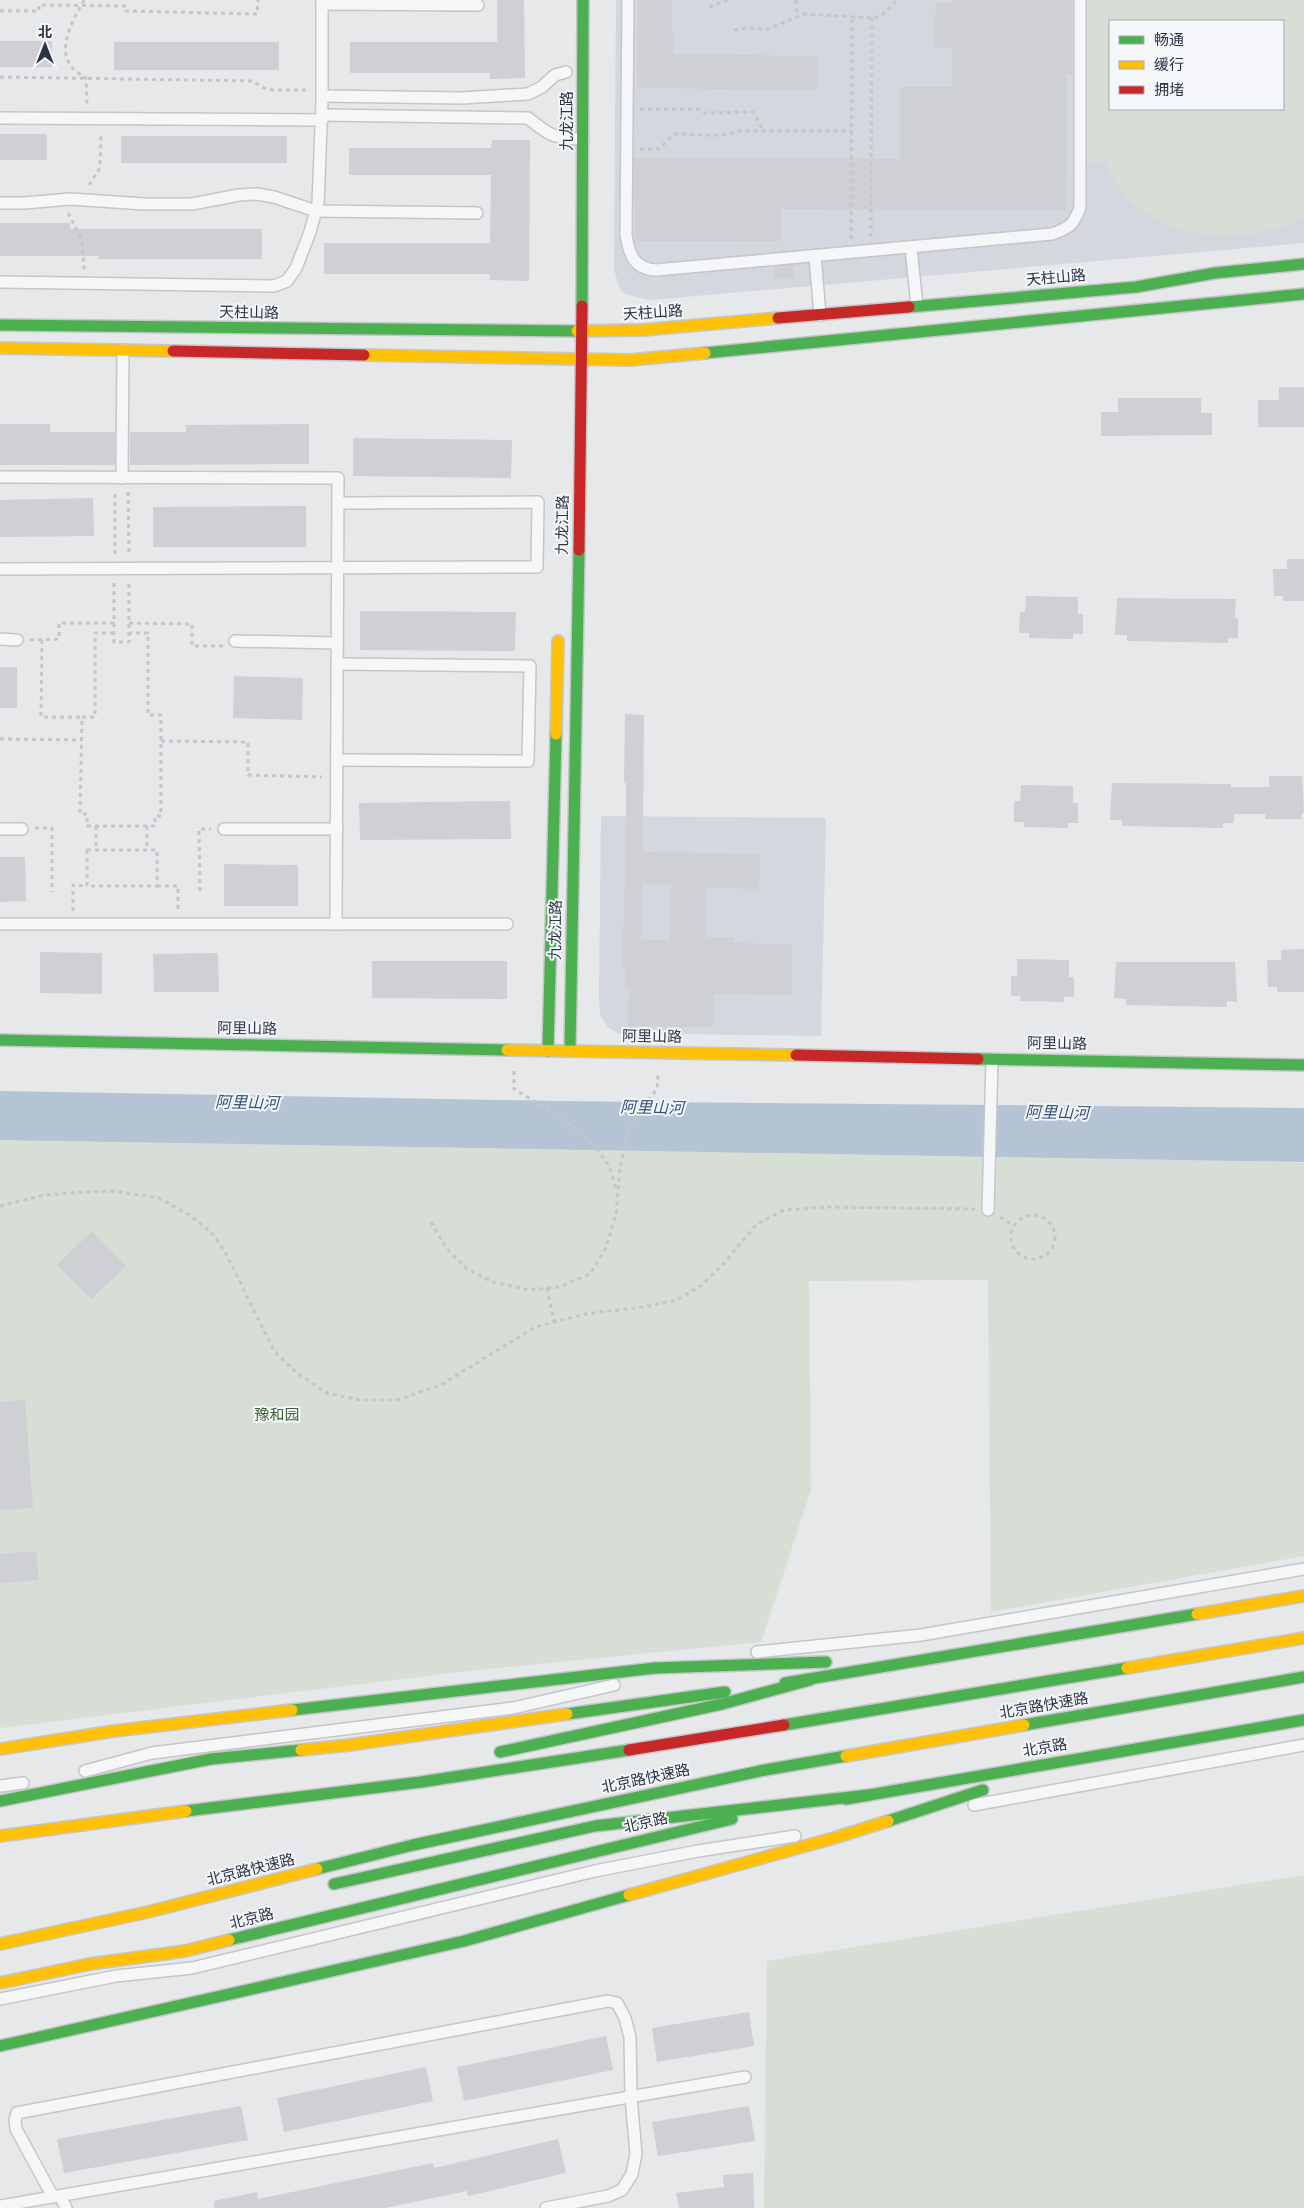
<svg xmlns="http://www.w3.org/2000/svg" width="1304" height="2208" font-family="Overpass,'Noto Sans SC',sans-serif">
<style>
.built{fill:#d4d7dd;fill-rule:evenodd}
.green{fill:#d6ded6;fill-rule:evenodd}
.water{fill:#b4c4d5}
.building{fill:#ced0d3;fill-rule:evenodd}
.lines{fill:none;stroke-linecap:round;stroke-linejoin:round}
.lane-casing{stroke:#c4c6c8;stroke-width:14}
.fast-casing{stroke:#c4c6c8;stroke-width:14}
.slow-casing{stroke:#c4c6c8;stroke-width:14}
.jam-casing{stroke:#c4c6c8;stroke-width:14}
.path{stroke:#c5c6ca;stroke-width:3;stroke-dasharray:4 4;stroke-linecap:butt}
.lane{stroke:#f5f6f7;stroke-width:11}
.fast{stroke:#4caf50;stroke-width:11}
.slow{stroke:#ffc107;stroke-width:11}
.jam{stroke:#c62828;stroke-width:11}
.labels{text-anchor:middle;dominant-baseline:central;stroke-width:4;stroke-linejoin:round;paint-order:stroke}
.street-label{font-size:15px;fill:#2b3445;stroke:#f4f6f9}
.park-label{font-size:15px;fill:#3f6138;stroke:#f4f6f9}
.water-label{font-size:16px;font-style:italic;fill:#34527a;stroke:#f4f6f9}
</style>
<rect width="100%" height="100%" fill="#e6e8ea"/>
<g class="built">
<path d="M616,0h688v243l-654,57 -25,-6 -6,-7 -5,-18zM1110,21h173v88h-173z"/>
<polygon points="601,816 826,818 821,1036 617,1033 608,1027 600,1015 599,994"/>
</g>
<g class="green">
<path d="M1086,0h218v218c-69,32 -166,24 -199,-56h-19zM1110,21h173v88h-173z"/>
<polygon points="0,1135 1049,1154 1304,1163 1304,1556 991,1612 988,1280 809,1281 811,1490 761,1642 468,1671 0,1728"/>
<polygon points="1304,1875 1304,2208 764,2208 767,1961"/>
</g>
<polygon class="water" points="0,1091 557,1101 1304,1108 1304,1162 0,1140"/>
<g class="building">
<polygon points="497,0 524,0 525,78 490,79 490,73 350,73 350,42 497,42"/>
<polygon points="638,0 672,0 673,54 818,56 818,90 637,88"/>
<polygon points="953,0 1072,0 1072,74 1067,74 1066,210 781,209 781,241 635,241 634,158 900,159 900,87 952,87 952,48 935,48 935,19 936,3 952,3"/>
<rect x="0" y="41" width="52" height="26"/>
<rect x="114" y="42" width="165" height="28"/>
<rect x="0" y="134" width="47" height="26"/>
<rect x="121" y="136" width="166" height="27"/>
<polygon points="492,140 530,140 529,281 489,280 490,274 324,274 324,243 490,243 491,175 349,175 349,148 491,148"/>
<polygon points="0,223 70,223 70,229 262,229 262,259 98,259 98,256 0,256"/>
<polygon points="793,265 794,278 775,279 774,267"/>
<polygon points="1279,387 1304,387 1304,427 1258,427 1258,400 1279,400"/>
<polygon points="1118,398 1201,398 1201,413 1212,413 1212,435 1101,436 1101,412 1118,412"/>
<polygon points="0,424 50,424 50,432 115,432 115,465 0,465"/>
<polygon points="309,424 309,464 130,465 130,432 186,432 186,425"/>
<polygon points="353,438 512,440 511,478 353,476"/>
<polygon points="93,498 94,536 0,537 0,500"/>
<polygon points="306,506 306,547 153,547 153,507"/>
<polygon points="1287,559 1304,559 1304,601 1283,601 1283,596 1274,596 1273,569 1287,569"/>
<polygon points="1026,596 1078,597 1078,614 1083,614 1083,634 1073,634 1073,639 1029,638 1029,633 1019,633 1020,612 1025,612"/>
<polygon points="1117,598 1236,599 1235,618 1238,618 1238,638 1228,638 1228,643 1127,641 1127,635 1115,635"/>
<polygon points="360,611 516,612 515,651 360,650"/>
<rect x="0" y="667" width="17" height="41"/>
<polygon points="234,676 303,678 302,720 233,718"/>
<path d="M625,714l19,1 -1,137 117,2 -1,35 -53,-1v49h28l-1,6 59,1v51l-78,-1 -1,33 -85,-1 1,-39h-4v-21h-3l4,-121v-62h-2zM642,883l29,1 -1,56h-29z"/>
<polygon points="1269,776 1302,776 1304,813 1302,813 1302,819 1265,819 1265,814 1234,814 1234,823 1223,823 1223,828 1122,826 1122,820 1110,820 1112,783 1231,784 1231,787 1269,787"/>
<polygon points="1021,785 1073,786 1073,803 1078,803 1078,823 1068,823 1068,828 1024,827 1024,822 1014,822 1014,801 1020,801"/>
<polygon points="510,801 511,839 360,840 359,803"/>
<polygon points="0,857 25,857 26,901 0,902"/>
<polygon points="224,864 298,865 298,906 224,906"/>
<polygon points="1304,949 1304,992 1277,992 1277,987 1268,987 1267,960 1281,960 1281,950"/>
<polygon points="40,952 102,953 102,994 40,993"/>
<polygon points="218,953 219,992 154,992 153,954"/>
<polygon points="1017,959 1069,960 1069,977 1074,977 1074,997 1064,997 1064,1002 1020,1001 1021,996 1011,996 1011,976 1017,976"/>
<polygon points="372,961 507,961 507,999 372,998"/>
<polygon points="1116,962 1235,962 1237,1002 1227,1001 1227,1007 1126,1005 1126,999 1114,998"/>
<polygon points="92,1231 126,1266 91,1299 57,1265"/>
<polygon points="25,1400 33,1508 0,1510 0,1402"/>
<polygon points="36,1551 39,1580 0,1583 0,1554"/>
<polygon points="749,2012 754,2046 657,2062 652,2028"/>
<polygon points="606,2036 613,2070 464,2101 457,2067"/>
<polygon points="426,2067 433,2101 284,2132 277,2098"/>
<polygon points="241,2106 248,2140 64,2173 57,2139"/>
<polygon points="749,2106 755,2141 658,2156 652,2122"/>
<polygon points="558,2139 566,2173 468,2196 467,2191 385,2208 214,2208 214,2201 257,2192 258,2199 433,2163 434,2168"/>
<polygon points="753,2173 754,2208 679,2208 676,2193 724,2187 723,2175"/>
</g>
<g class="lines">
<g class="lane-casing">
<g id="lane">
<path d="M628,0l-2,235c3,19 8,34 30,35l396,-36c17,-6 22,-9 28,-27v-207"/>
<polyline points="322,4 478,5"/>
<polyline points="322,96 462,98 528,94 542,87 555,75 566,72"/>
<path d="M322,115l206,3c22,18 25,20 55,21"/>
<polyline points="0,118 322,120"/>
<polyline points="0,203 24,203 70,199 144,204 192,204 239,195 257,194 274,197 316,211 477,213"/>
<polyline points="911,247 917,306"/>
<polyline points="815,256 820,315"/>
<polyline points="0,282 274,286 287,281 296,268 310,232 318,203 322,102 322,0"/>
<polyline points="0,477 338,478 336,924 0,924"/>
<polyline points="122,478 123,350"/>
<polyline points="0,569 537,567 538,502 338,503"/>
<polyline points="0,639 17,640"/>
<polyline points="235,641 337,643"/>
<polyline points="337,760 528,761 530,666 337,664"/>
<polyline points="0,829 22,829"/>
<polyline points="224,829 337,829"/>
<polyline points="336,924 507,924"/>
<polyline points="988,1210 992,1059"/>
<polyline points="757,1652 921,1635 1304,1569"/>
<polyline points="85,1771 152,1753 513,1708 614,1685"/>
<polyline points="0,1786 23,1783"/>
<polyline points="974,1805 1304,1745"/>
<polyline points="0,1999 116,1976 192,1968 595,1871 698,1851 795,1836"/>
<polyline points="60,2196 66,2208"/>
<polyline points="53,2197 16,2129 15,2120 17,2113 608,2001 617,2003 625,2018 630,2037 631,2097 636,2154 632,2174 622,2190 608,2196 546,2208"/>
<polyline points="0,2206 745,2077"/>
</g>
</g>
<g class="fast-casing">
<g id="fast">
<polyline points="582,306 583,0"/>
<polyline points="909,307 1136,287 1215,273 1304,264"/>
<polyline points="0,325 577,331"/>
<polyline points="705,353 1304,294"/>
<polyline points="0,1040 507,1050"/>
<polyline points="548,1051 556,734"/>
<polyline points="570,1051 579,550"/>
<polyline points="978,1059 1304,1065"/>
<polyline points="785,1683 1197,1614"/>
<polyline points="292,1710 655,1668 826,1662"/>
<polyline points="567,1714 725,1692"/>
<polyline points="784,1725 1127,1668"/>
<polyline points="1024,1725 1304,1677"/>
<polyline points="500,1752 722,1704 810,1680"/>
<polyline points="846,1799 1304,1720"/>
<polyline points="0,1801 211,1759 301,1750"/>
<polyline points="186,1811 421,1782 629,1750"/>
<polyline points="888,1821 983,1790"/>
<polyline points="317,1869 413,1845 765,1770 846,1756"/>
<polyline points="334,1884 595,1826 869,1795"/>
<polyline points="229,1940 732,1819"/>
<polyline points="0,2046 464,1941 629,1895"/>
</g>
</g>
<g class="slow-casing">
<g id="slow">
<polyline points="577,331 643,330 778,318"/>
<polyline points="0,348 173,351"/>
<polyline points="364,355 630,360 705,353"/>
<polyline points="556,734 558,641"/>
<polyline points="507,1050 796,1055"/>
<polyline points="1197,1614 1304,1596"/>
<polyline points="1127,1668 1304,1638"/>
<polyline points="0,1749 114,1731 292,1710"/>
<polyline points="301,1750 349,1745 567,1714"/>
<polyline points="846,1756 1024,1725"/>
<polyline points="0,1836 186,1811"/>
<polyline points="629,1895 834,1838 888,1821"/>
<polyline points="0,1944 148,1912 317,1869"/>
<polyline points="0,1983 90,1964 185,1951 229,1940"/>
</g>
</g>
<g class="jam-casing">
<g id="jam">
<polyline points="778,318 909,307"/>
<polyline points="173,351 364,355"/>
<polyline points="579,550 582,306"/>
<polyline points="796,1055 978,1059"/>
<polyline points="629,1750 784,1725"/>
</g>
</g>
<g class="path">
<path d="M84,0c-9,17 -28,47 -13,66 3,5 10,9 15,12l1,27"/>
<polyline points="796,0 797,17"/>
<polyline points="709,7 728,0"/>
<polyline points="0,11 39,11 39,5 126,6 126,11 257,14 258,0"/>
<polyline points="734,30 748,28 768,29 804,14 872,18 881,16 894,4 895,0"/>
<polyline points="0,77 252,81 266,89 273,90 309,90"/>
<polyline points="640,109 697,109 705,113 753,112 764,131"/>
<path d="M640,149h19l15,-15c22,-1 43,5 64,-3h114"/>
<polyline points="89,185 100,168 101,133"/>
<polyline points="68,213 82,240 84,270"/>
<polyline points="871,237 872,18"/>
<polyline points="851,239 852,17"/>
<polyline points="128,492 129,555"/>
<polyline points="115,554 115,491"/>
<polyline points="114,583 114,642 129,642 129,582"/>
<polyline points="129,623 192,624 192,646 223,646"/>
<polyline points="114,633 95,633 95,717 82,717 80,814 87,814 87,826 155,826 155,816 161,816 161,715 148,715 148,633 129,633"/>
<polyline points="30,640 59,639 59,623 114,623"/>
<polyline points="42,640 41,717 82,717"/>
<polyline points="0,739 81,740"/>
<polyline points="161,741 248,742 248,775 322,777"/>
<polyline points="96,826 96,850"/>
<polyline points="147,826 147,850"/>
<polyline points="35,828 52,828 52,892"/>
<rect x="87" y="850" width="70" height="36"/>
<polyline points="157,886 178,886 178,910"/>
<polyline points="200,891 199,829 211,829"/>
<polyline points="73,911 73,885 87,886"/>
<path d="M514,1071v18c33,20 69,39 91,71 6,8 8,20 11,29"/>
<polyline points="0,1206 45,1195 83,1192 112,1191 159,1198 189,1215 210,1231 224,1250 274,1351 297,1373 327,1393 360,1400 397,1400 441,1385 535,1327 585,1314 644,1307 677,1300 702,1285 723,1264 757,1224 784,1210 828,1207 975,1209"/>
<circle cx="1033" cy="1237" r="22"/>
<polyline points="1000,1217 1014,1226"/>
<polyline points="431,1222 447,1249 467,1269 493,1282 530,1290 559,1287 590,1274 606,1248 616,1214 620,1167 627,1135 638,1113 657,1089 658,1075"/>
<polyline points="547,1288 554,1322"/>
</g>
<use href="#lane" class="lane"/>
<use href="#fast" class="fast"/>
<use href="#slow" class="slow"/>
<use href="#jam" class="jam"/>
</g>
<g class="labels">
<g class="street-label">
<text transform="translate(568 121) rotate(-90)">九龙江路</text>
<text transform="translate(1056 279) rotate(-5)">天柱山路</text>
<text transform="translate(249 314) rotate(1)">天柱山路</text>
<text transform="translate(653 314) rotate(-4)">天柱山路</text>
<text transform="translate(564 525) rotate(-89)">九龙江路</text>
<text transform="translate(557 930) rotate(-89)">九龙江路</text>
<text transform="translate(247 1030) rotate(1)">阿里山路</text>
<text transform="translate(652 1038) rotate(1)">阿里山路</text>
<text transform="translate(1057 1045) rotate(1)">阿里山路</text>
<text transform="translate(1044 1707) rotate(-10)">北京路快速路</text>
<text transform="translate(1045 1749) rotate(-10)">北京路</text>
<text transform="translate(646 1780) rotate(-12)">北京路快速路</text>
<text transform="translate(646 1824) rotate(-13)">北京路</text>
<text transform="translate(251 1871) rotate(-14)">北京路快速路</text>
<text transform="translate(252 1920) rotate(-14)">北京路</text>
</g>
<g class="park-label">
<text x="277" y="1416">豫和园</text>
</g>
<g class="water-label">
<text transform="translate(247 1104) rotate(1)">阿里山河</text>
<text transform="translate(652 1109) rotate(1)">阿里山河</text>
<text transform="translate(1057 1114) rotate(1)">阿里山河</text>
</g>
</g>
<rect x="1109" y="20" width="175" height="90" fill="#f4f6f9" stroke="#a4a8b1"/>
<rect x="1119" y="36" width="25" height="8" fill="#4caf50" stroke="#a4a8b1"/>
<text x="1154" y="45" font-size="15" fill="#2b3445">畅通</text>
<rect x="1119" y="61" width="25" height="8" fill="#ffc107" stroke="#a4a8b1"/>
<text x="1154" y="70" font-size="15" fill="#2b3445">缓行</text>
<rect x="1119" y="86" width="25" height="8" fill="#c62828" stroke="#a4a8b1"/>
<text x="1154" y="95" font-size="15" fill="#2b3445">拥堵</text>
<g transform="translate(45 45)" stroke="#f4f6f9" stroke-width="4" paint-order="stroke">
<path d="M0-4L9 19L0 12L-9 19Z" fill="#2b3445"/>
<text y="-8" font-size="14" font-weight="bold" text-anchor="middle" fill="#2b3445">北</text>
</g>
</svg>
